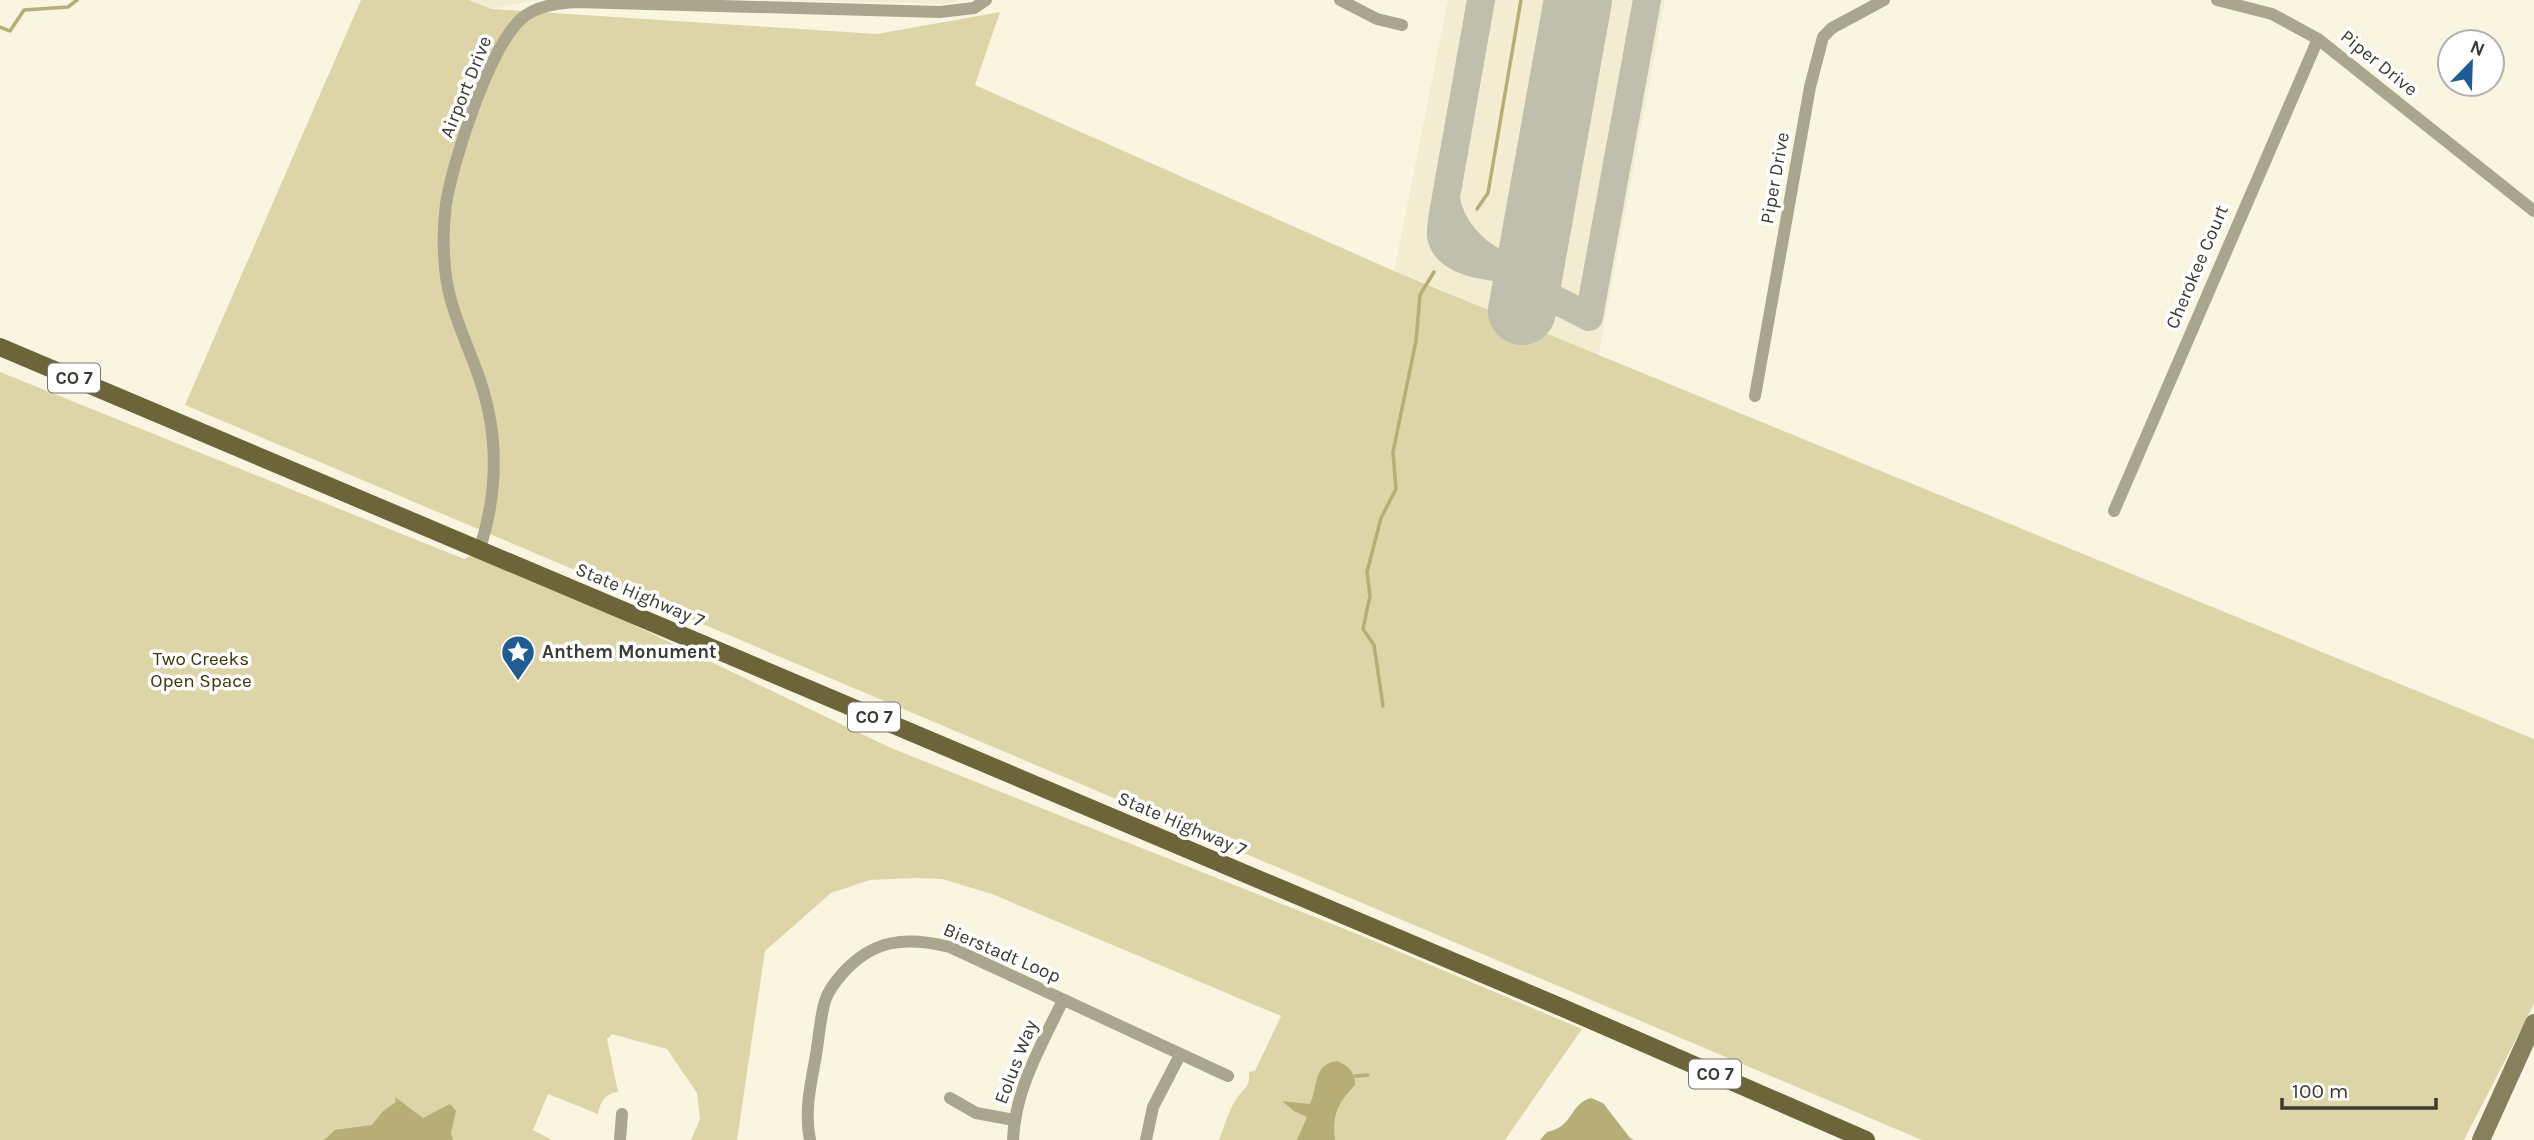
<svg xmlns="http://www.w3.org/2000/svg" width="2534" height="1140" font-family="Karla,sans-serif">
<style>
.built{fill:#f2edd1}
.green{fill:#ddd5a7}
.water{fill:#b7ad76}
.lines{fill:none;stroke-linecap:round;stroke-linejoin:round}
.stream{stroke:#b7ad76;stroke-width:3.5}
.taxiway{stroke:#c0bead;stroke-width:28}
.runway{stroke:#c0bead;stroke-width:68}
.street{stroke:#aaa68e;stroke-width:12}
.secondary{stroke:#87805d;stroke-width:18}
.primary{stroke:#6d6539;stroke-width:18}
.labels{text-anchor:middle;dominant-baseline:central;stroke-width:7;stroke-linejoin:round;paint-order:stroke}
.shield{fill:#fff;stroke:#767570;stroke-width:2}
.shield-label{font-size:18px;font-weight:bold;fill:#3b3a32}
.street-label{font-size:19px;fill:#3b3a32;stroke:#fff}
.poi-label{font-size:19px;font-weight:bold;fill:#3b3a32;stroke:#fff;text-anchor:start}
.park-label{font-size:19px;fill:#3e3607;stroke:#fff}
</style>
<rect width="100%" height="100%" fill="#f9f5e1"/>
<g class="built">
<polygon points="468,0 539,0 492,9"/>
<polygon points="780,0 960,0 949,4"/>
<polygon points="1448,0 1665,0 1598,358 1424,282 1394,271"/>
</g>
<g class="green">
<polygon points="361,0 468,0 492,9 877,34 1000,12 975,85 1394,271 2534,739 2534,1004 2464,1140 1922,1140 185,405"/>
<path d="M0,372l464,187 15,-8 412,197 471,188 220,93 -77,111h-286c5,-12 9,-28 16,-39 7,-12 16,-13 14,-29l6,-1 26,-55 -289,-122 -50,-15 -28,-1 -44,2 -39,13 -66,58 -28,189h-46l9,-21 -3,-26 -30,-44 -55,-15 -5,5 11,53c-13,1 -18,10 -20,22l-50,-20 -15,36 19,10h-552z"/>
</g>
<g class="water">
<path d="M1337,1061c12,5 18,11 18,24 -17,18 -23,29 -20,55h-38l10,-23 -13,-6 -12,-10 28,3c8,-17 3,-40 27,-43z"/>
<polygon points="395,1097 423,1118 450,1104 456,1111 451,1133 453,1140 324,1140 335,1130 372,1125 383,1111 396,1102"/>
<path d="M1591,1098l12,5 27,35 4,2h-94l7,-8c27,-5 22,-28 44,-34z"/>
</g>
<g class="lines">
<g class="stream">
<polyline points="0,27 10,31 24,10 68,7 77,0"/>
<polyline points="1477,209 1488,193 1521,0"/>
<polyline points="1383,706 1374,645 1363,629 1370,596 1367,572 1381,518 1396,489 1393,452 1416,341 1420,295 1434,272"/>
<polyline points="1355,1076 1368,1075"/>
</g>
<g class="taxiway">
<path d="M1481,0l-37,208c-1,8 -4,20 -3,28 6,32 62,31 88,35"/>
<path d="M1446,198c3,26 26,54 51,65"/>
<polyline points="1527,285 1589,317 1647,0"/>
</g>
<polyline class="runway" points="1522,311 1578,0"/>
<g class="street">
<polyline points="1340,0 1377,19 1402,25"/>
<polyline points="2217,0 2272,14 2318,39 2534,211"/>
<polyline points="1755,396 1810,87 1823,37 1832,28 1884,0"/>
<polyline points="2114,511 2318,39"/>
<path d="M479,551c20,-60 20,-122 -3,-182 -12,-33 -28,-65 -31,-101 -2,-21 -2,-42 1,-64 7,-44 43,-155 75,-185 14,-13 36,-16 55,-17l364,10 34,-4 12,-8"/>
<polyline points="950,1098 976,1113 1014,1120"/>
<polyline points="620,1140 622,1114"/>
<path d="M810,1140c-6,-29 1,-57 6,-85 3,-18 4,-37 9,-54 3,-10 10,-19 17,-27 31,-35 64,-38 108,-27l278,129"/>
<path d="M1013,1140c2,-51 28,-94 50,-140"/>
<polyline points="1146,1140 1153,1107 1180,1055"/>
</g>
<polyline class="secondary" points="2481,1140 2534,1023"/>
<polyline class="primary" points="0,347 1563,1008 1866,1140"/>
</g>
<defs>
<g id="sight-pin" transform="scale(1.75)"><path d="M0 17L-7.5 6A9.5 9.5 0 1 1 7.5 6Z" fill="#1f5c92" stroke="#fff"/><path d="M0-6L1.8-2.2L6-1.7L2.9 1.2L3.7 5.4L0 3.3L-3.7 5.4L-2.9 1.2L-6-1.7L-1.8-2.2Z" fill="#fff"/></g>
</defs>
<g fill-rule="evenodd">
<use href="#sight-pin" x="518" y="652"/>
</g>
<g class="labels">
<g class="shield">
<rect x="48" y="363.5" width="52" height="29" rx="5"/>
<rect x="848" y="702.5" width="52" height="29" rx="5"/>
<rect x="1689" y="1059.5" width="52" height="29" rx="5"/>
</g>
<g class="shield-label">
<text x="74" y="378">CO 7</text>
<text x="874" y="717">CO 7</text>
<text x="1715" y="1074">CO 7</text>
</g>
<g class="street-label">
<text transform="translate(2379 63) rotate(39)">Piper Drive</text>
<text transform="translate(466 87) rotate(-68)">Airport Drive</text>
<text transform="translate(1775 178) rotate(-80)">Piper Drive</text>
<text transform="translate(2197 267) rotate(-67)">Cherokee Court</text>
<text transform="translate(640 595) rotate(23)">State Highway 7</text>
<text transform="translate(1182 824) rotate(23)">State Highway 7</text>
<text transform="translate(1002 953) rotate(23)">Bierstadt Loop</text>
<text transform="translate(1016 1062) rotate(-69)">Eolus Way</text>
</g>
<g class="poi-label">
<text x="542" y="652">Anthem Monument</text>
</g>
<g class="park-label">
<text x="201" y="659">Two Creeks<tspan x="201" dy="22">Open Space</tspan></text>
</g>
</g>
<g transform="translate(2471 63) rotate(23)"><circle r="33" fill="#ffffff" stroke="#b1b0ad" stroke-width="2"/>
<path d="M0-5L12 26L0 18L-12 26Z" fill="#1f5c92"/>
<text y="-10" font-size="19" font-weight="bold" text-anchor="middle" fill="#3b3a32">N</text>
</g>
<path d="M2282 1098v10h154v-10" fill="none" stroke="#3b3a32" stroke-width="3.5"/>
<text x="2292" y="1098" font-size="21" fill="#3b3a32" stroke="#ffffff" stroke-width="5" paint-order="stroke">100 m</text>
</svg>
